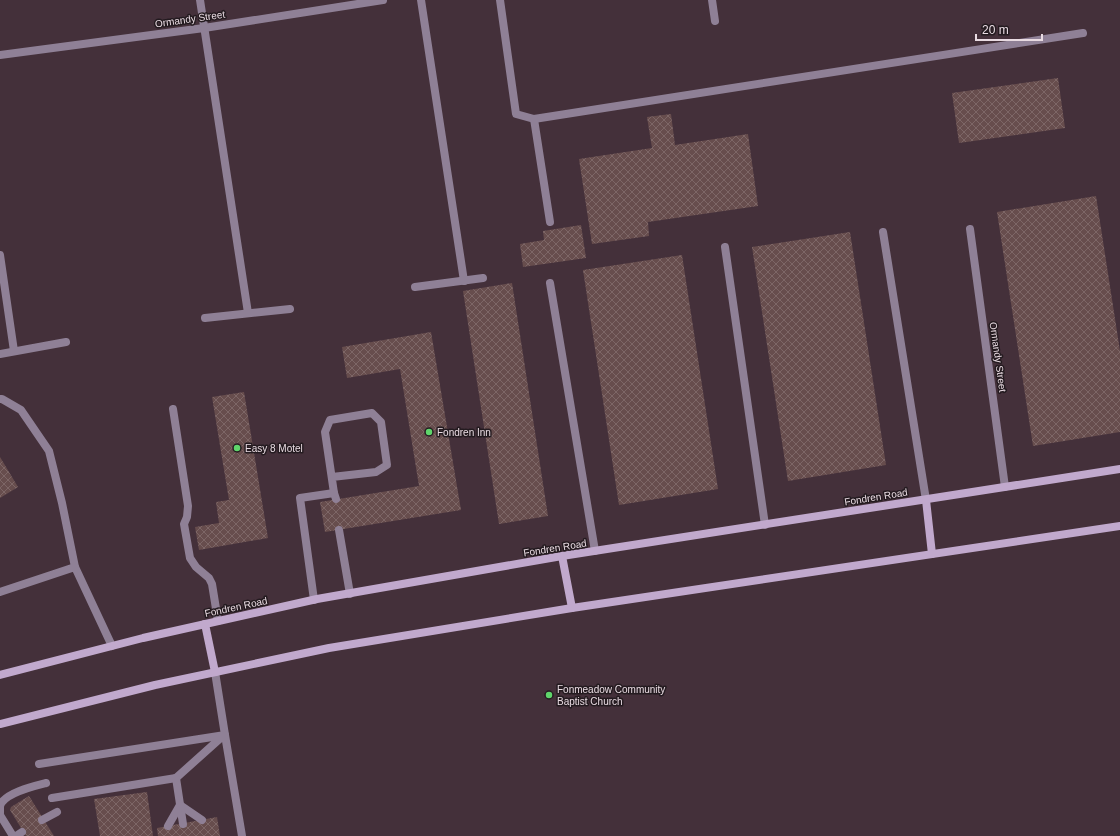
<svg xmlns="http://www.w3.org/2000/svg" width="1120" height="836" font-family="Arial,sans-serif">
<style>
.building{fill:url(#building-cross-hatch)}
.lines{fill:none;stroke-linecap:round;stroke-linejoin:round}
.service{stroke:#8f8096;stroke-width:8}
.minor{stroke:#8f8096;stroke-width:8}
.secondary{stroke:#c1a9cd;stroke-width:8}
.poi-dot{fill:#5fd56b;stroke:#241b20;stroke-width:1.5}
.labels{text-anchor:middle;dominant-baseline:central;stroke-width:3;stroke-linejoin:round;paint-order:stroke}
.street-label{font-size:10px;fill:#e9dbe2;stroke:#241b20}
.poi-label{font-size:10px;fill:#e9dbe2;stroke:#241b20;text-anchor:start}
</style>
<defs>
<pattern id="building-cross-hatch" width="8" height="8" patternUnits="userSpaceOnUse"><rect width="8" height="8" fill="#674d4d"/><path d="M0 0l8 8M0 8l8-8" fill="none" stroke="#7d6666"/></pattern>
</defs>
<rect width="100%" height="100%" fill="#44303a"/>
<g class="building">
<polygon points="1058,78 1065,128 959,143 952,93"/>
<polygon points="671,114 675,145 748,134 758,206 648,222 649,236 592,244 579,159 652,148 647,117"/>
<polygon points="1096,196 1120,351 1120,432 1033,446 997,212"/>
<polygon points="581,225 586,258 523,267 520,244 544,240 543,231"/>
<polygon points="850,232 886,465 788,481 752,247"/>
<polygon points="682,255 718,489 619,505 583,270"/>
<polygon points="512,283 548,516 499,524 463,291"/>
<polygon points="431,332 461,510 325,532 320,502 419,486 400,369 347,378 342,347"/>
<polygon points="244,392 268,538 199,550 195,527 219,523 216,502 229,500 212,397"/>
<polygon points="0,457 18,487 0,498"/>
<polygon points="147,792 153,836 100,836 94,799"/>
<polygon points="29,796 54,836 26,836 10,810 11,807"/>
<polygon points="217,817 220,836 158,836 157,828"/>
</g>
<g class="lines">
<g class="service">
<polyline points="500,0 516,114 534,119 1083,33"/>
<polyline points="712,0 715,21"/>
<polyline points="534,119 550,222"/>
<polyline points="970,229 1005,487"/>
<polyline points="883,232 926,500"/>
<polyline points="725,247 765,525"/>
<polyline points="550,283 595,551"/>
<polyline points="0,399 2,399 21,410 49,451 62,503 75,567"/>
<polyline points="173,409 188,506 187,517 184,524 190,558 196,567 209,578 212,584 218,621"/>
<polyline points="332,477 376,472 387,465 381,422 372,413 330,420 325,432 334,493 336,499"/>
<polyline points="339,530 350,594"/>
<polyline points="0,592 75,567 112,646"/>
<polyline points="314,600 300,498 334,493"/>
<polyline points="225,735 242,836"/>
<polyline points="39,764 225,735 215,672"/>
<polyline points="176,778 183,824"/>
<polyline points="52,798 176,778 224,735"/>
<path d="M0,813c0,-3 0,-5 0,-7 4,-13 34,-20 46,-23"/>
<polyline points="0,815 13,836"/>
<polyline points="42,820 57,812"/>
<polyline points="168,826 180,805 202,820"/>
<polyline points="16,836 22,832"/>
</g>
<g class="minor">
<polyline points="200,0 248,313"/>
<polyline points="421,0 464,281"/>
<polyline points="0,55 204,28 383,0"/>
<polyline points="0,255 14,351"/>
<polyline points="415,287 483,278"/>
<polyline points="205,318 290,309"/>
<polyline points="0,354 66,342"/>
</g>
<g class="secondary">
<polyline points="926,500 932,554"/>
<polyline points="562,556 572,608"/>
<polyline points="205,624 215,672"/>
<polyline points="0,675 143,638 317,599 562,556 1120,469"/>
<polyline points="0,724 155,685 329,648 572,608 1120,526"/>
</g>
</g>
<g class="poi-dot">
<circle cx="429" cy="432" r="4"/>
<circle cx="237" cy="448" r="4"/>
<circle cx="549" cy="695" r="4"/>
</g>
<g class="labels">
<g class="street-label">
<text transform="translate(190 19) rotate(-8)">Ormandy Street</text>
<text transform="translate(998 357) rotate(82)">Ormandy Street</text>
<text transform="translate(876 497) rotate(-9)">Fondren Road</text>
<text transform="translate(555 548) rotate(-9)">Fondren Road</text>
<text transform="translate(236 607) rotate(-12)">Fondren Road</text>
</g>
<g class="poi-label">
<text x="437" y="432">Fondren Inn</text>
<text x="245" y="448">Easy 8 Motel</text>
<text x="557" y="689">Fonmeadow Community<tspan x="557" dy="12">Baptist Church</tspan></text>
</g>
</g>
<path d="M976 34v6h66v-6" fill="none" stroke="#e9dbe2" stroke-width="2"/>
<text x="982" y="34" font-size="12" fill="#e9dbe2" stroke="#241b20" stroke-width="3" paint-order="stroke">20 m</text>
</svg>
